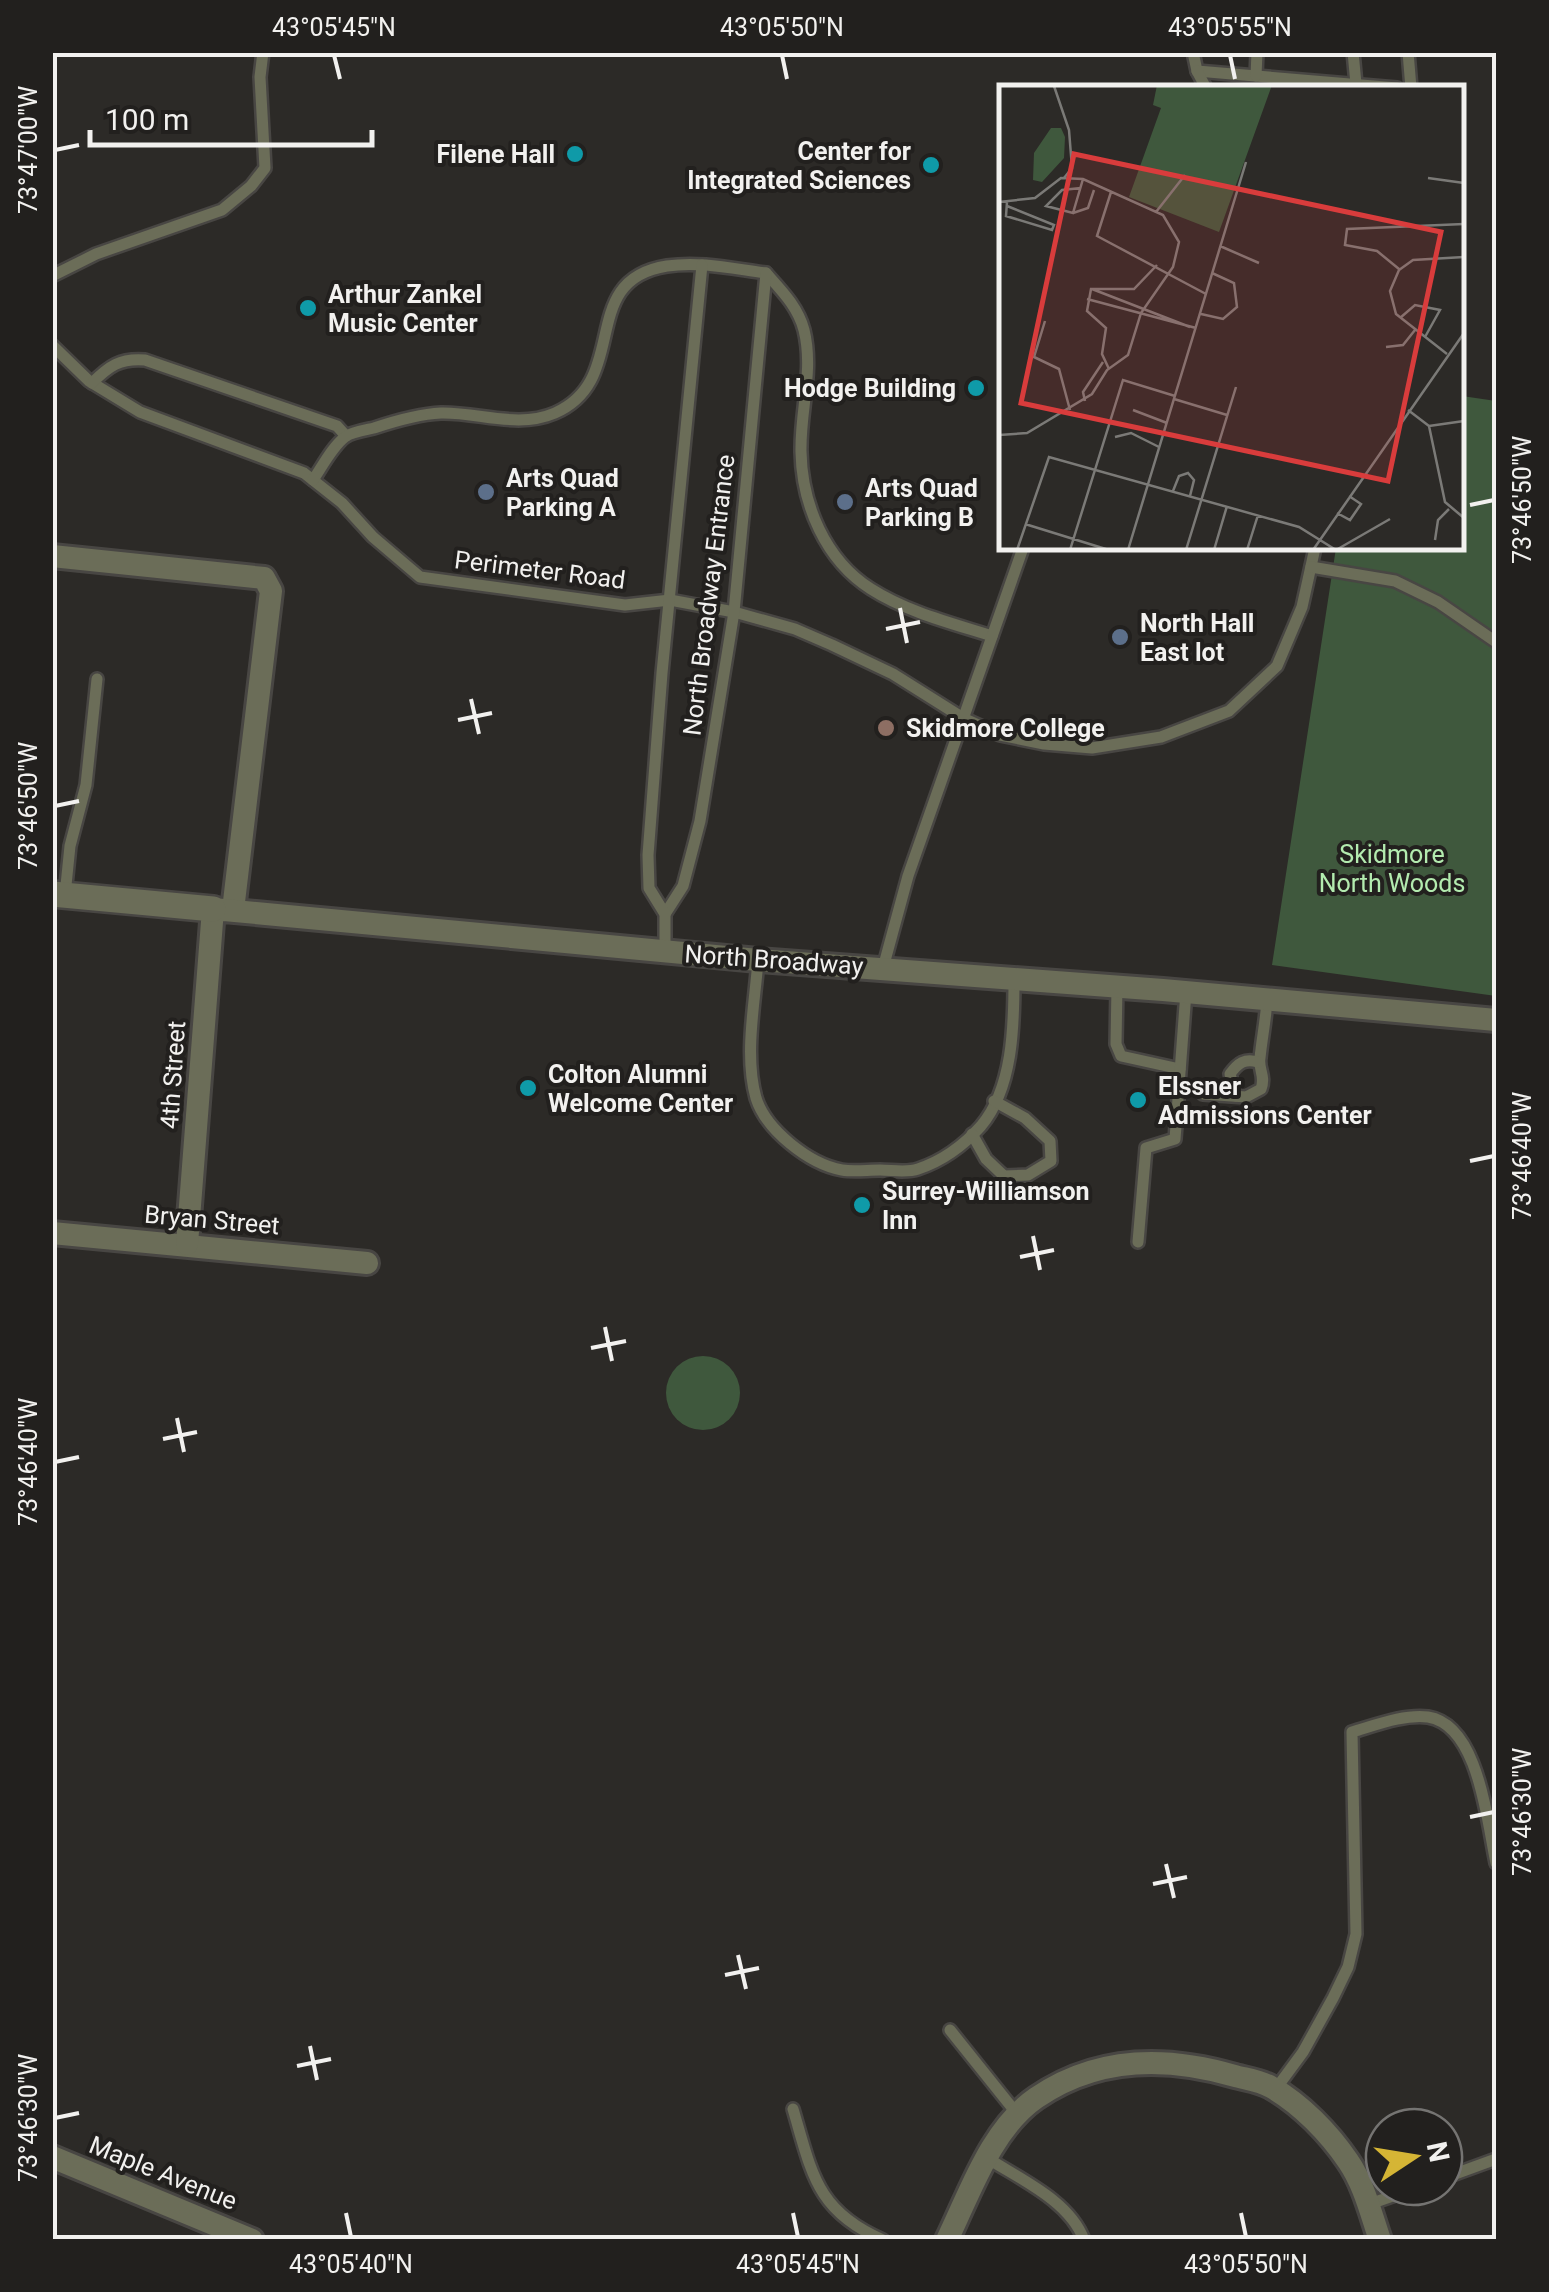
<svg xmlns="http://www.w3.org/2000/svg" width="1549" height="2292" font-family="Roboto,sans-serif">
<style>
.green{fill:#3f583d}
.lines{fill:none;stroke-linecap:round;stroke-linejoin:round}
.service-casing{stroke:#484643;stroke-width:16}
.minor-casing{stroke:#484643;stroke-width:28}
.tertiary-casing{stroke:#484643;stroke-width:30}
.service{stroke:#6b6d58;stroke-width:11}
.minor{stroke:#6b6d58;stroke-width:22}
.tertiary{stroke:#6b6d58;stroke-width:25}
.ticks{fill:none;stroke:#f2f1ef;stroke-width:4}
.culture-dot{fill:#0f9aa8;stroke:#22201e;stroke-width:4}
.service-dot{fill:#5c6f8a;stroke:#22201e;stroke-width:4}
.education-dot{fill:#8d6e63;stroke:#22201e;stroke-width:4}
.labels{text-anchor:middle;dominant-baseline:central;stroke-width:8;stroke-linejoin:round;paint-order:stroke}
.poi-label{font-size:25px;font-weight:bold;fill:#f2f1ef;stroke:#22201e;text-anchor:start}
.street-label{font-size:25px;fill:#f2f1ef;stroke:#22201e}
.park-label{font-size:25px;fill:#b3ebaf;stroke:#22201e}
.inset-road{fill:none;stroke:#7b7a77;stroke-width:2.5}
.view{fill:#d93c3c;fill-opacity:0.15;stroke:#d93c3c;stroke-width:5}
.inset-edge{fill:none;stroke:#f2f1ef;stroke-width:5}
.neatline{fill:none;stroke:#f2f1ef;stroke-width:4}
.ticks-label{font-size:25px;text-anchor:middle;fill:#f2f1ef}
</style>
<rect width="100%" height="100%" fill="#2c2a27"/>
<g class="green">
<polygon points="1462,396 1496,401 1496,996 1272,965 1336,548 1462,548"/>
<circle cx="703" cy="1393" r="37"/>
</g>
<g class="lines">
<g class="service-casing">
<g id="service">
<polyline points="1193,52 1197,71 1397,88"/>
<polyline points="1353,52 1356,84"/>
<polyline points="1408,52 1411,88"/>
<polyline points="1197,71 1206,88"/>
<polyline points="1256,76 1257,52"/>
<polyline points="52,276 96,254 222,210 251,186 265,168 260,77 263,52"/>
<polyline points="52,345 89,381 140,412 304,473 342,503 373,537 420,577 625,605 670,600 734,612 795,629 832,645 893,674 963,718 1000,735 1044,744 1092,748 1161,737 1229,711 1277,666 1302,607 1315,548"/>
<path d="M92,383c17,-17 28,-25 53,-23l192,66 9,10"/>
<path d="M313,480c9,-13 19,-33 32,-43 6,-5 20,-7 29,-9 21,-7 45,-14 67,-15 38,-1 77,16 114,0 77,-34 21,-133 112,-147 33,-5 67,3 99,7 16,18 32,34 38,57 10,41 -4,80 -3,122 1,52 24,108 70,137 36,23 80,34 121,47"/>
<polyline points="1311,567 1395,581 1438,602 1496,642"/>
<polyline points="65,895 70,846 86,785 97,679"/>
<polyline points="665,914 683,886 700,821 721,692 734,612 766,273"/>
<polyline points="665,951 665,914 649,888 648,855 662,673 702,265"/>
<path d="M758,960c-3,43 -14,95 -2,138 10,32 53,66 86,72 12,2 25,0 38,0 12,0 27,3 38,-1 24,-8 46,-24 63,-43 32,-38 33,-100 33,-147"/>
<polyline points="883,968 908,876 1023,548"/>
<polyline points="1117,986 1116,1044 1121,1056 1180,1069"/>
<path d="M1203,1094l43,3 15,-8c5,-13 -3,-20 -1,-31 2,-20 6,-39 7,-59"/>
<path d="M1236,1096l-6,-22c8,-11 15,-16 28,-12"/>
<polyline points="972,1134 986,1159 1004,1176 1028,1175 1051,1161 1050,1141 1025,1118 994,1101"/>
<polyline points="1138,1242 1146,1148 1175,1139 1186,992"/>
<polyline points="950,2030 1018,2115"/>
<path d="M1275,2090l28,-38 30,-54 15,-31 8,-33 -4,-202c24,-7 52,-18 76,-15 51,8 59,105 68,146"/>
<path d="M793,2109c19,64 23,102 90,131"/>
<path d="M987,2158c33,21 83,43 97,82"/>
<polyline points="1444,2178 1496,2159"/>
<polyline points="1367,2205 1418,2187"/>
</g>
</g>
<g class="minor-casing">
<g id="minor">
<polyline points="52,556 264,578 271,591 233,910"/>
<polyline points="52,1233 367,1263"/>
<polyline points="187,1244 213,909 758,960 1163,990 1496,1020"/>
<polyline points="52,2157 252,2240"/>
<path d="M947,2240c23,-47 44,-111 89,-142 61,-42 131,-42 199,-22 11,3 26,5 36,11 30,17 58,46 77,74 16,23 23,53 32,79"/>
</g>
</g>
<g class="tertiary-casing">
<polyline id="tertiary" points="52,894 213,909"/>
</g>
<use href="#service" class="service"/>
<use href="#minor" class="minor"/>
<use href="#tertiary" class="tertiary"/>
</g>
<path class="ticks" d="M334,55l6,24M782,55l5,24M1230,55l5,24M55,150l24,-5M1470,505l24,-5M900,608l7,35M886,629l34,-7M471,699l8,35M458,720l34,-7M55,806l24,-5M1470,1161l24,-5M1033,1236l7,34M1020,1257l34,-7M605,1327l7,34M591,1348l35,-7M177,1418l7,34M163,1439l34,-7M55,1462l24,-5M1470,1817l24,-5M1166,1864l8,34M1153,1884l34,-7M738,1955l8,34M725,1975l34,-7M310,2046l7,34M297,2066l34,-7M55,2118l24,-5M346,2213l5,24M793,2213l5,24M1241,2213l5,24"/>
<g class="culture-dot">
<circle cx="575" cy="154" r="10"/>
<circle cx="931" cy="165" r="10"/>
<circle cx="308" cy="308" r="10"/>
<circle cx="976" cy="388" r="10"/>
<circle cx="528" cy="1088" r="10"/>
<circle cx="1138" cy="1100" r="10"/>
<circle cx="862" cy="1205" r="10"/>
</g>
<g class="service-dot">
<circle cx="486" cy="492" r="10"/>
<circle cx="845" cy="502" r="10"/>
<circle cx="1120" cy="637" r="10"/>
</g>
<circle class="education-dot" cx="886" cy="728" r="10"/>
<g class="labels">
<g class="poi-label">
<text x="911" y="151" text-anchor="end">Center for<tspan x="911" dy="29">Integrated Sciences</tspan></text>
<text x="555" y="154" text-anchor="end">Filene Hall</text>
<text x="328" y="294">Arthur Zankel<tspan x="328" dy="29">Music Center</tspan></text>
<text x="956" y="388" text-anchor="end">Hodge Building</text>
<text x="506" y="478">Arts Quad<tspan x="506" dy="29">Parking A</tspan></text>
<text x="865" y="488">Arts Quad<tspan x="865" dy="29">Parking B</tspan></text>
<text x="1140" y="623">North Hall<tspan x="1140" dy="29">East lot</tspan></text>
<text x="906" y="728">Skidmore College</text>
<text x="548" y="1074">Colton Alumni<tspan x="548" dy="29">Welcome Center</tspan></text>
<text x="1158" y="1086">Elssner<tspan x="1158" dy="29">Admissions Center</tspan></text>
<text x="882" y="1191">Surrey-Williamson<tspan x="882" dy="29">Inn</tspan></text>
</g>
<g class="street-label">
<text transform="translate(540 570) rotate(7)">Perimeter Road</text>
<text transform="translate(709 595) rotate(-83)">North Broadway Entrance</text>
<text transform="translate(774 960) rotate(4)">North Broadway</text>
<text transform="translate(173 1075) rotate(-86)">4th Street</text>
<text transform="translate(212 1220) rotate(5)">Bryan Street</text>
<text transform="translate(163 2173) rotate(22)">Maple Avenue</text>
</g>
<g class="park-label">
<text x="1392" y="854">Skidmore<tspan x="1392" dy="29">North Woods</tspan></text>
</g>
</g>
<g transform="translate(999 85)">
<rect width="465" height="465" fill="#2c2a27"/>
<path d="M158,0h115l-53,147 -90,-35 32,-89 -8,-3zM52,43h10l4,9 -1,21 -22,24 -9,-2 1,-27z" fill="#3f583d"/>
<path class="inset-road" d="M464,0l1,39M55,1l15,44 3,38 -8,10M429,93l36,5M82,103l-19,2 -16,16 27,7 10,-34M112,107l-14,44 109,58M0,117l36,-4 26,-20 22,1 80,36 16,27 -6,25 -32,46 -13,42 -21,15 -15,24 -65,39 -28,2M8,117l-1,14 46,14 2,-5 -47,-19M157,127l29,-37M74,128l15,-5 6,-18M221,161l39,17M400,184l-22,-18 -32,-6 2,-16 117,-5M93,204l98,38M88,214l109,29M202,229l22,5 14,-12 -3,-24 -22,-10M401,233l15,-13 25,5 -15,27M46,236l-11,36 25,12 11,41M387,262l17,-2 12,-15M448,269l-51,-40 -6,-23 9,-21 14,-10 51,-3M110,284l-7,-15 4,-26 -19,-17 4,-22h43l23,-24M175,314l53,16M86,316l-2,-9 20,-30M134,325l34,13M409,325l21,16 16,76 19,16M430,341l35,-5M116,352l16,-4 28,14M174,406l6,-15 9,-3 6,7 -4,16M338,428l13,7 11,-16 -12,-8M26,439l84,26M436,455l3,-20 11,-11M18,465l32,-93 250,70 37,23M71,465l53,-170 52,16M129,465l118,-388M187,465l50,-163M215,465l13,-44M248,465l11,-35M314,465l151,-217M337,465l54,-31"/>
<path class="view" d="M75,69l367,78 -53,249 -367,-78z"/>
<rect width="465" height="465" class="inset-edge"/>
</g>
<rect width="1549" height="2292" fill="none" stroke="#22201e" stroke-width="110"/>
<g transform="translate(1414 2157) rotate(78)"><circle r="48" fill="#22201e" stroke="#757472" stroke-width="2.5"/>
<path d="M0-8L18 38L0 25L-18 38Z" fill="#d5b535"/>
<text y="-15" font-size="28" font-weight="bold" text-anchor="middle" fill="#f2f1ef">N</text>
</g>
<path d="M90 130v15h282v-15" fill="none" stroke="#f2f1ef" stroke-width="5"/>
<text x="105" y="130" font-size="30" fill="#f2f1ef" stroke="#22201e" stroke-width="8" paint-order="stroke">100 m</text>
<rect x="55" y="55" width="1439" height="2182" class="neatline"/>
<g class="ticks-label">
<text x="334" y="36">43°05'45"N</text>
<text x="782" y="36">43°05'50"N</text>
<text x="1230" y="36">43°05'55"N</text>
<text transform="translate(28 150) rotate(-90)" y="9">73°47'00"W</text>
<text transform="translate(1522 500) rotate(-90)" y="9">73°46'50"W</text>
<text transform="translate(28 806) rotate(-90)" y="9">73°46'50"W</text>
<text transform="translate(1522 1156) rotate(-90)" y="9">73°46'40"W</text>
<text transform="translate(28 1462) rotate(-90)" y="9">73°46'40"W</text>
<text transform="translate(1522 1812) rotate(-90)" y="9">73°46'30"W</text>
<text transform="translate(28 2118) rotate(-90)" y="9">73°46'30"W</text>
<text x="351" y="2273">43°05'40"N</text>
<text x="798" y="2273">43°05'45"N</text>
<text x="1246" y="2273">43°05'50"N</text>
</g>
</svg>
